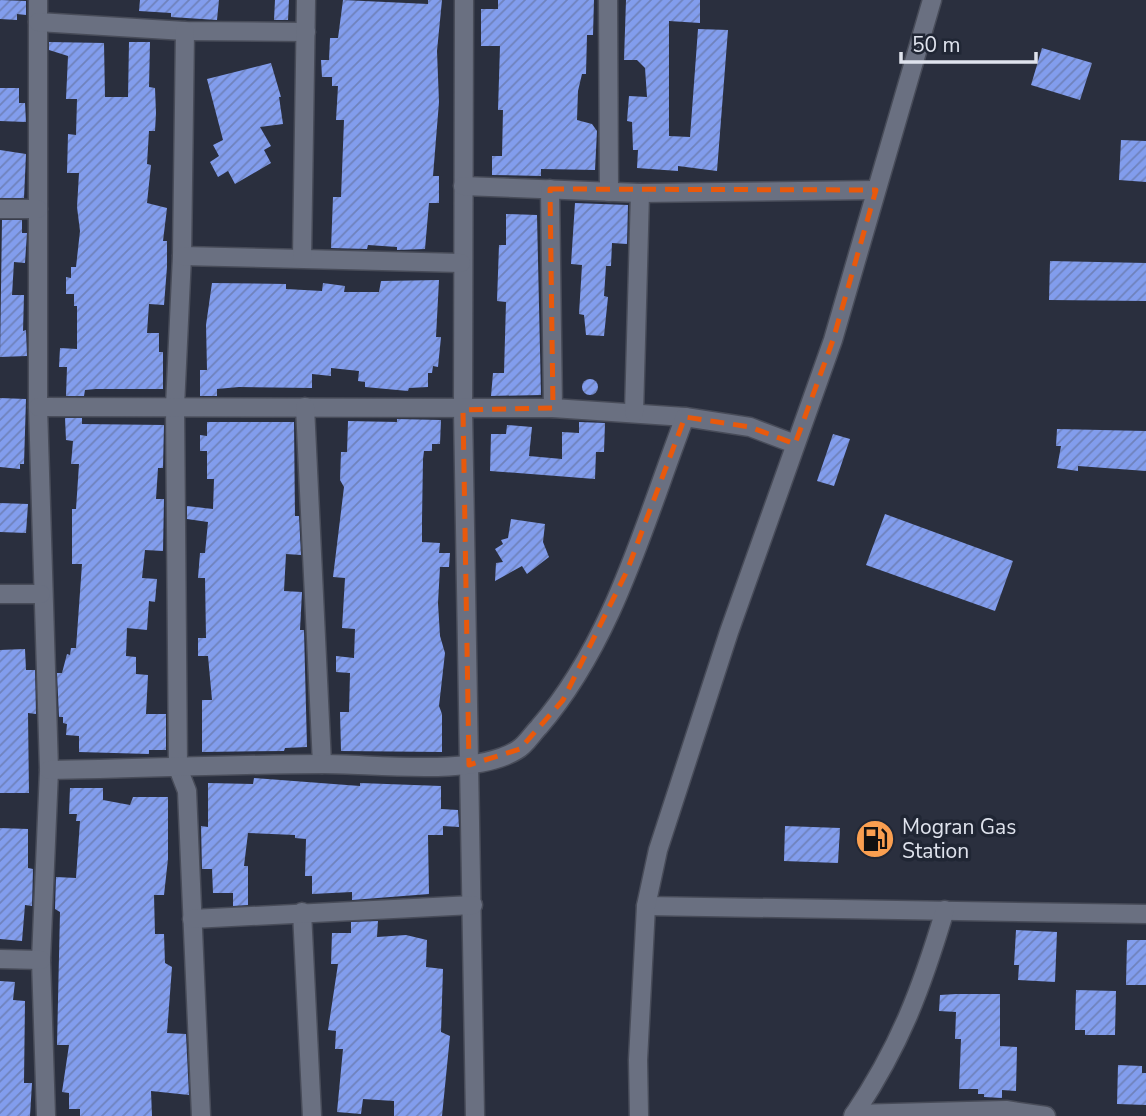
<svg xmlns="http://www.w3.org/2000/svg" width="1146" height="1116" font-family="'Nunito Sans',sans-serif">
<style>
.building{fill:url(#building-hatch)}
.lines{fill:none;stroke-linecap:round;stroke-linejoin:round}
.street-casing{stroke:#484c59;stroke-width:21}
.secondary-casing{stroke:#484c59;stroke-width:21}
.street{stroke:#6a7081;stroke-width:18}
.secondary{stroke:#6a7081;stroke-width:18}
.marked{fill:none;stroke:#e8590c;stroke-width:5;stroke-dasharray:14 9;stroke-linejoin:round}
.labels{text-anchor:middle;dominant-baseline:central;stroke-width:7;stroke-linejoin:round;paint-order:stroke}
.poi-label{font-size:21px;fill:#dfe3ed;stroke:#202634;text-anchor:start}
</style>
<defs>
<pattern id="building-hatch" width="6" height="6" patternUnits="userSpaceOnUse" patternTransform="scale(1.75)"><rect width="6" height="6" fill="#829ded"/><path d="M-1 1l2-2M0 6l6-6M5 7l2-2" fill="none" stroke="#6f82bb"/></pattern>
</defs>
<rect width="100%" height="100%" fill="#2a2f3e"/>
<g class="building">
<polygon points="0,0 26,1 26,15 17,14 17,20 0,19"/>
<polygon points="140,0 219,0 217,20 171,17 171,13 139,11"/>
<polygon points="275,0 289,0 288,20 274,20"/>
<polygon points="343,0 428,4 428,0 442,0 437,51 439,102 433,176 439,176 439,203 429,203 425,249 397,250 397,247 368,245 367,249 331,248 333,197 341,197 344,120 336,120 338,86 332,86 332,77 322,77 321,60 329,60 330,38 338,38"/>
<polygon points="498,0 594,0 593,35 587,35 586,74 582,74 578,91 577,120 592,124 597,131 595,170 541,169 541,176 492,175 492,156 502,156 503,110 498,110 500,46 481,46 481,9 498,9"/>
<polygon points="626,0 700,0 700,23 669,21 669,136 690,137 698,29 728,30 717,171 678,166 678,171 637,168 638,150 633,150 632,122 627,121 629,96 647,97 645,68 637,60 624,60"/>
<polygon points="49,42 104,43 105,97 128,97 129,42 150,42 149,87 155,88 156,113 155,131 149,131 147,164 151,165 147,203 167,208 163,241 167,241 167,267 164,305 149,304 147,333 159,333 159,352 163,352 163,389 96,389 85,390 84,396 66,396 67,367 59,367 60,348 77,349 77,306 74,306 74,294 66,294 66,277 71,278 71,267 76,267 80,231 77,207 79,173 67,173 68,134 76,135 77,99 66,99 68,56 49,50"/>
<polygon points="1042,48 1092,63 1080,100 1031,85"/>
<polygon points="271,63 281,97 279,97 283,124 260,127 271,146 264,150 271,163 235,184 228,171 218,177 210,162 219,156 213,145 223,140 207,79"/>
<polygon points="0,88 19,88 19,103 25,103 26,122 0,121"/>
<polygon points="1121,140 1146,141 1146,182 1119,180"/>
<polygon points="0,150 26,154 24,198 0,198"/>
<polygon points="575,203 628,205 627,244 612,243 611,266 606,266 604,296 608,297 604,336 586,335 584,315 579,314 582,265 571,264"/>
<polygon points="506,214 537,215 541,395 491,396 493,373 504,373 506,302 497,301 499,245 506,245"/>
<polygon points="2,220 22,220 22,233 27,233 25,263 14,262 12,295 24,295 23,331 26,330 27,356 0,357"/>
<polygon points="1050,261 1146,263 1146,301 1049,300"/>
<polygon points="439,280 436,337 441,337 438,367 433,366 432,373 428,373 428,387 409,388 408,391 365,387 365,382 358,381 359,371 331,368 331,376 312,374 312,388 239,387 217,389 217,396 200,396 200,370 207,370 206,325 212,283 286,284 286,289 322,291 323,283 345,286 344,292 379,292 381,281"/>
<circle cx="590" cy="387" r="8"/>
<polygon points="0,398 26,399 24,464 20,464 20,469 0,467"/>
<polygon points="65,418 82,418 82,424 164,425 163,468 158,468 156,499 164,499 163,551 145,550 142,578 157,579 155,602 149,601 147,630 127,628 126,656 136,657 136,674 148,675 146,714 166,714 166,750 149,750 149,754 79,752 79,736 66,735 67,724 63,723 63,717 59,717 57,673 62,673 67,654 70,655 71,648 76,648 82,564 72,564 72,509 76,509 79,464 71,464 73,441 66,440"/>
<polygon points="397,419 441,420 440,444 432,444 432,451 424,451 423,459 422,520 422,542 440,543 439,553 450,553 449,567 440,567 438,603 440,636 445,653 439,706 442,714 442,752 341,751 340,712 349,712 350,673 336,672 336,656 354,658 355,629 342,628 345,578 333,577 344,487 340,480 341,452 347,452 348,421 397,422"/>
<polygon points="207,422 294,422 295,516 299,516 301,555 286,554 284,591 302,592 300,630 304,630 307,747 285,748 284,751 202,752 202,700 212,700 208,656 198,656 198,638 206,638 205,578 198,578 200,553 205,553 208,522 187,519 187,506 213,509 214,479 207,479 207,451 200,451 200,435 207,436"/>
<polygon points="579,422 605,423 604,452 596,452 595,479 490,471 491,434 506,434 507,425 532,427 529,456 562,459 562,432 579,433"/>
<polygon points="1057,429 1146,431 1146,471 1078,466 1078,471 1057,468 1061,446 1056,446"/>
<polygon points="833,434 850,439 834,486 817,481"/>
<polygon points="0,503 28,504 26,533 0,532"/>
<polygon points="885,514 1013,561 995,611 866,565"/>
<polygon points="511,519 545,524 543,542 549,557 527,574 522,566 495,581 496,563 503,562 495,549 503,544 501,540 508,538"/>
<polygon points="25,649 26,670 35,670 36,714 28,713 29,793 0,793 0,650"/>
<polygon points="254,778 360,786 360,783 441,786 441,809 458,810 459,827 443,826 443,835 428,835 429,894 352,900 352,892 312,894 312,876 305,876 306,839 295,838 295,835 248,833 244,866 248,866 248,905 233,906 233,893 213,893 212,869 202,869 201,826 208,827 208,783 253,784"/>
<polygon points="70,788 103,788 103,800 130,805 133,797 168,797 168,859 164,895 154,895 155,934 164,934 165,963 172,967 167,1033 186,1034 189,1095 151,1091 152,1116 80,1116 80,1109 69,1109 69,1093 62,1092 69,1045 57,1045 60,912 55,909 56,877 76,878 80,821 76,821 77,814 69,814"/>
<polygon points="785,826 840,828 838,863 784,861"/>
<polygon points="0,828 28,829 28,868 33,869 32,906 25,905 22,941 0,939"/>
<polygon points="378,921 377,937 406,935 427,940 426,967 443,969 441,1032 450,1036 442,1116 394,1116 394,1101 363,1099 361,1114 337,1112 343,1049 335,1049 336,1031 328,1030 338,964 331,964 332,933 351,933 351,922"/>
<polygon points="1016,930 1057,932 1055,982 1018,980 1019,965 1014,965"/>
<polygon points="1127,940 1146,940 1146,985 1126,985"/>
<polygon points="0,981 15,982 13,1000 25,1001 24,1083 32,1083 30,1116 0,1116"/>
<polygon points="1076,990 1116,991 1115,1035 1085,1035 1085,1030 1075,1030"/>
<polygon points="956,994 1000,994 1000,1046 1017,1047 1016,1091 1002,1090 1002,1098 984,1097 984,1094 978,1094 978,1089 959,1089 961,1039 955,1039 956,1012 939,1011 940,995"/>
<polygon points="1118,1065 1142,1066 1142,1073 1146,1073 1146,1105 1117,1104"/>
</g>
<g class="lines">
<g class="street-casing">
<g id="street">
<polyline points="38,0 38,407 49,770 41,960 46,1116"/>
<polyline points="464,0 463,410 475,1116"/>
<polyline points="608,0 609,192"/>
<polyline points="38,22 185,31 306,32"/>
<polyline points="185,31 182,256 175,406 178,768 187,791 201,1116"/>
<polyline points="463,186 640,193 876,190"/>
<polyline points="550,189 553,408"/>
<polyline points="0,209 38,209"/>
<polyline points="182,256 461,263"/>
<polyline points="302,258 306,0"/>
<polyline points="38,407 553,408 685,417 750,427 795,444"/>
<polyline points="305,407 322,764"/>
<polyline points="634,413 640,193"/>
<polyline points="0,594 41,594"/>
<path d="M49,770c91,-1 183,-6 275,-6 53,0 150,13 193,-14 9,-5 15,-16 22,-23 74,-85 106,-206 146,-310"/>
<polyline points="646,906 1146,914"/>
<polyline points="302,912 312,1116"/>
<polyline points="192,919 473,905"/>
<polyline points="0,959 41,960"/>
<polyline points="854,1114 1006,1110 1046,1116"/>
<path d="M853,1116c47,-70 68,-126 92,-206"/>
</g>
</g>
<g class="secondary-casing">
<polyline id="secondary" points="639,1116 638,1060 646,906 658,850 729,632 833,340 932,0"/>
</g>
<use href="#street" class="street"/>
<use href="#secondary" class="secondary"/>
</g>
<path class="marked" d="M550,189l326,1 -43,150 -38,104 -45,-17 -65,-10 -58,154 -64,129 -43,49 -51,16 -6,-355 90,-2z"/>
<defs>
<g id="fuel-disc" transform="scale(2.0125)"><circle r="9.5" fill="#fa9f50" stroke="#202634"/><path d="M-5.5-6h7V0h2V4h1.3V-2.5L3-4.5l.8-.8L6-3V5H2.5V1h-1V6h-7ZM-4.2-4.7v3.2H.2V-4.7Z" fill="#111"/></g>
</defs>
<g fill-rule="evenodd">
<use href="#fuel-disc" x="875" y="839"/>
</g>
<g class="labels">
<g class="poi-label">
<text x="902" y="827">Mogran Gas<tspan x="902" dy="24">Station</tspan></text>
</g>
</g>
<path d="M901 52v10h135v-10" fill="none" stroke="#dfe3ed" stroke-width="3.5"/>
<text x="912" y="52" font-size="21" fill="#dfe3ed" stroke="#202634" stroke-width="5" paint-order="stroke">50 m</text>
</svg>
